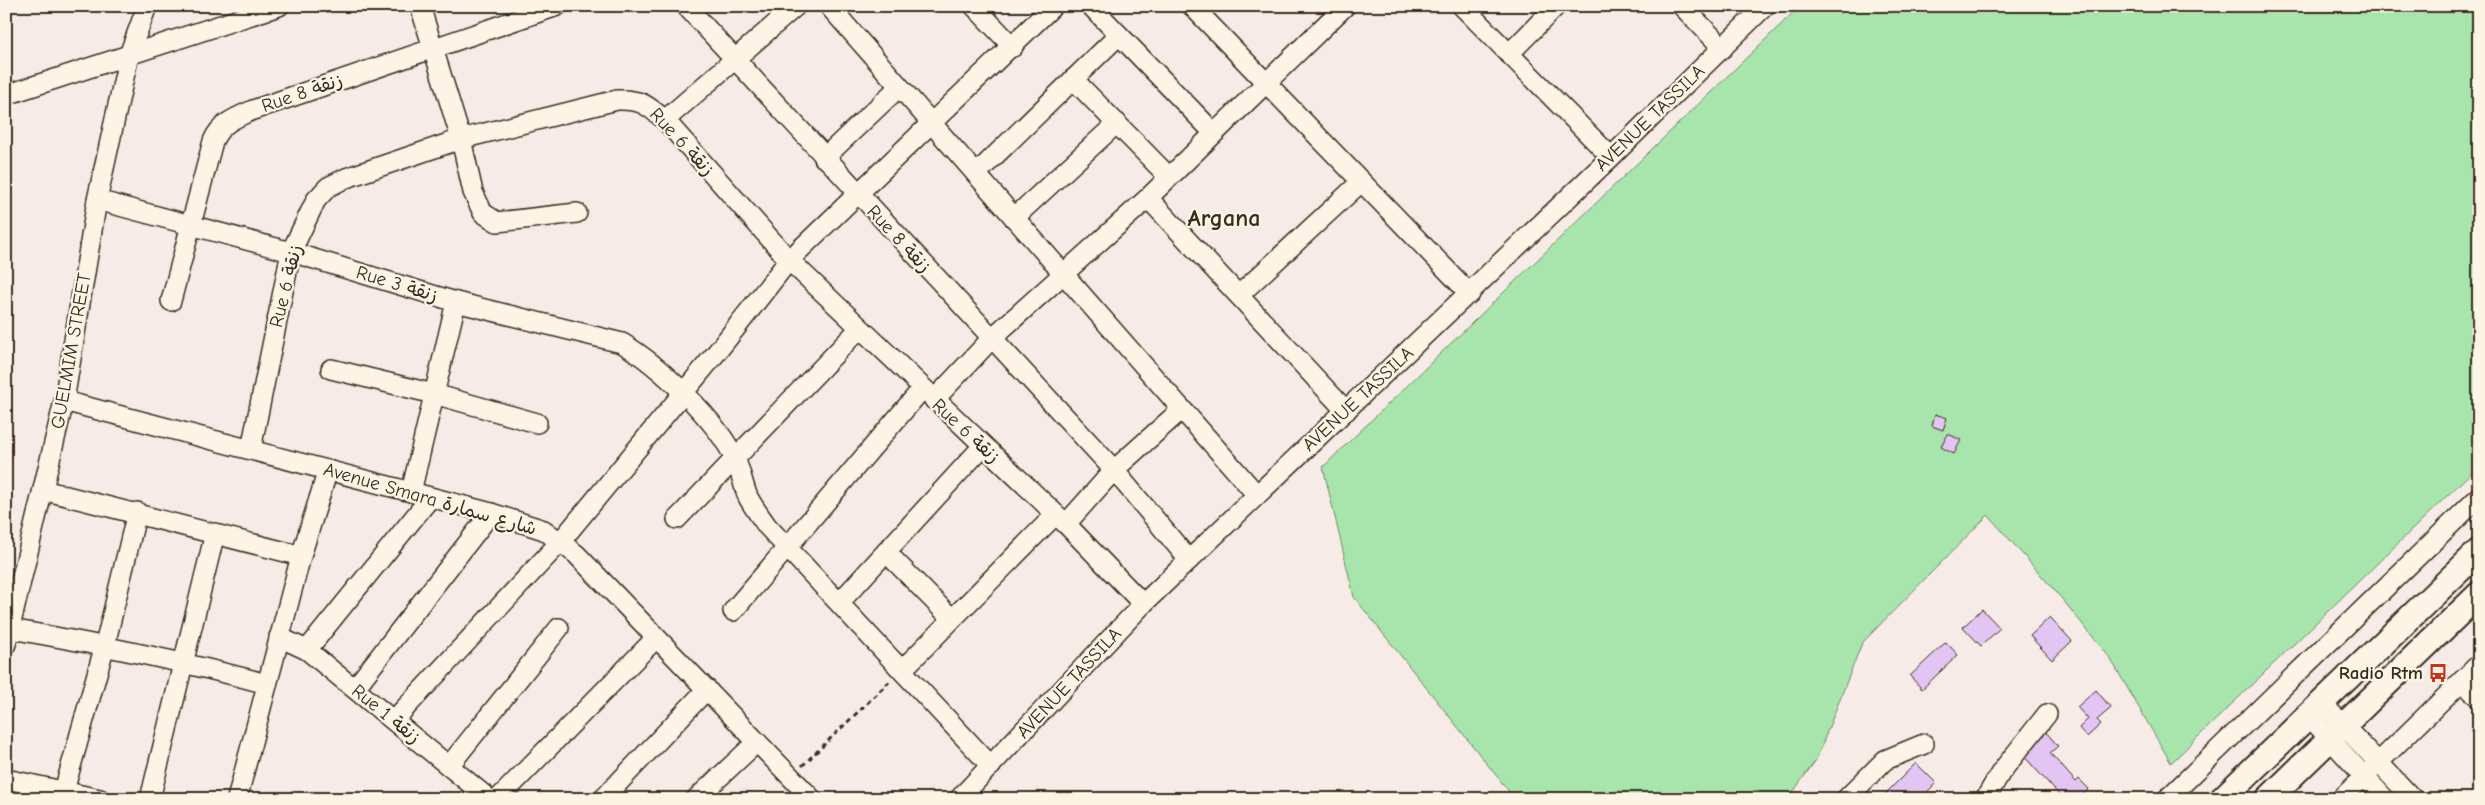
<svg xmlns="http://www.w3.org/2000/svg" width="2485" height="805" font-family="'Comic Neue','Playpen Sans Arabic',sans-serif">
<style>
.green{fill:#a7e5ac;stroke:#718865}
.building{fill:#e3c5f3;stroke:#3b2a1e}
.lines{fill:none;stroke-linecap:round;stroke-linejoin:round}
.minor-casing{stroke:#3b2a1e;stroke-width:22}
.major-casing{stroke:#3b2a1e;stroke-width:28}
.path{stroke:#3b2a1e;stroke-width:3;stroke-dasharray:5 4;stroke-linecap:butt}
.minor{stroke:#fcf5e5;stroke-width:19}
.major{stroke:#fcf5e5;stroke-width:24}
.labels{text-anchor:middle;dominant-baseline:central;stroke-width:4.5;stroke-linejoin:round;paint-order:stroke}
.street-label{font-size:19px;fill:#3b2a1e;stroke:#fcf5e5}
.poi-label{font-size:19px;font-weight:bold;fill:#3b2a1e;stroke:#fcf5e5;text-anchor:end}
.district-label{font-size:24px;font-weight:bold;fill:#3b2a1e;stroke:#fcf5e5}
</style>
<rect width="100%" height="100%" fill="#f7ebe8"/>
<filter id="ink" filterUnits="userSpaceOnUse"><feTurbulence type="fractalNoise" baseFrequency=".02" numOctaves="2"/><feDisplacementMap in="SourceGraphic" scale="10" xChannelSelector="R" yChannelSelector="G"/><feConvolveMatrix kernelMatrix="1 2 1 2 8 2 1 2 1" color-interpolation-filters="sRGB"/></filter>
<g filter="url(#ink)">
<polygon class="green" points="1800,6 2479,6 2479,465 2171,763 2110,658 2062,599 1988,515 1862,643 1816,760 1788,799 1515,799 1354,597 1323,467"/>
<g class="building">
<polygon points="1935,414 1947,418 1943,430 1932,426"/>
<polygon points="1948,434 1961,440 1954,454 1941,447"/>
<polygon points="1982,609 2000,628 1981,646 1963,627"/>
<polygon points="2050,617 2072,641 2052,660 2030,636"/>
<polygon points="1946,642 1958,655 1922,689 1910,676"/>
<polygon points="2096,690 2111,708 2097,720 2101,724 2087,737 2079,728 2088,719 2077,707"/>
<polygon points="2045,731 2058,746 2050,753 2076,782 2079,779 2089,789 2078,799 2073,794 2068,799 2063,799 2021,753"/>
<polygon points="1916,763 1936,783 1920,799 1880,799"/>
</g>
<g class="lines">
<g class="minor-casing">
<g id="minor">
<polyline points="420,6 461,139 473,192 483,213 497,222 577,213"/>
<polyline points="686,6 1114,470 1189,560"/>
<polyline points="829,6 1257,495"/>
<polyline points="974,6 1013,47"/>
<polyline points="1091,6 1214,133"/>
<polyline points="1192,6 1470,294"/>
<polyline points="1462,6 1611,157"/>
<polyline points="1682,6 1723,48"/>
<polyline points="1509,54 1556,6"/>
<polyline points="1073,79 1169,177"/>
<polyline points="6,95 279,6"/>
<polyline points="665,120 796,6"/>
<polyline points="824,158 899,87"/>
<polyline points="976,174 1119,35"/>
<polyline points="1148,198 1346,411"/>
<path d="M97,200l194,52 165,50 166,41c37,22 96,78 114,118 5,11 7,24 12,36 5,10 13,20 19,29l224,240"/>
<polyline points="1014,218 1117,123"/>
<polyline points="1239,295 1361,182"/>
<path d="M171,301l42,-160c8,-18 22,-23 40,-31l304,-104"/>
<polyline points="331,369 434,394 537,423"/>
<polyline points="934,400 992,338 1148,198 1345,6"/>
<polyline points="64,401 491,513 544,530 576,554 812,799"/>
<path d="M251,449l40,-197 25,-52 12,-13 18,-9 115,-39 156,-39c24,-1 30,5 48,20l124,140 277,264 77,80"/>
<polyline points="43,490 301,556"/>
<polyline points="411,492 456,302"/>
<polyline points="677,519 859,329"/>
<polyline points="1066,524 1114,470 1182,409"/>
<polyline points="886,552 952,619"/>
<polyline points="840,602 983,446"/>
<polyline points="733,611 922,389"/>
<path d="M11,629c86,15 171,32 256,55"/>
<polyline points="279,637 307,650 489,799"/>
<polyline points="6,644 64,401 97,200 129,55 147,6"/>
<polyline points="307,650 430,498"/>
<polyline points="903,669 1055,515"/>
<polyline points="2462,681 2479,698"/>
<polyline points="355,688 491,513"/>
<polyline points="2322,703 2413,799"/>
<polyline points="2308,715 2385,799"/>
<polyline points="394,720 561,541 717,352 789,260 1053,6"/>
<polyline points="449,766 559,628"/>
<polyline points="6,779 100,799"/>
<polyline points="64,791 105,645 137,512"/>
<polyline points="150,799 215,533"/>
<polyline points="237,799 301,556 328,470"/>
<polyline points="498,799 656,638"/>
<polyline points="603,799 707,689"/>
<polyline points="696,799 757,742"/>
<polyline points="959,799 1143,604 1611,157 1765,6"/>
<polyline points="1846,799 1885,760 1924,744"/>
<polyline points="1985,799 2001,772 2047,714"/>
<polyline points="2167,799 2479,497"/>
<polyline points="2341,799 2479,664"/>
</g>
</g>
<g class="major-casing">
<g id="major">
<polyline points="2222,799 2479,551"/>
<polyline points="2268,799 2479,594"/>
</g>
</g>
<polyline class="path" points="802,766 889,682"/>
<use href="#minor" class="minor"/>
<use href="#major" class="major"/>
</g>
</g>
<defs>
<g id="bus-bare" transform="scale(1.5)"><path d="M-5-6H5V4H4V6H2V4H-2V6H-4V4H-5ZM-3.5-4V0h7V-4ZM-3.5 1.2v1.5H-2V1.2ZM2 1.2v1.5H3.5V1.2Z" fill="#c8321e" stroke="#fcf5e5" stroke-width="2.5" paint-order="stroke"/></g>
</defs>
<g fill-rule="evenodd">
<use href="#bus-bare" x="2438" y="673"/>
</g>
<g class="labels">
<g class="street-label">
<text transform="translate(302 93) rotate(-19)">Rue 8 زنقة</text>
<text transform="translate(1650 118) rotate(-44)">AVENUE TASSILA</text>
<text transform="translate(682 142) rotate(47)">Rue 6 زنقة</text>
<text transform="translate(899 239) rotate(47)">Rue 8 زنقة</text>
<text transform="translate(397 284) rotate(17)">Rue 3 زنقة</text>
<text transform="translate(286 286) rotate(-76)">Rue 6 زنقة</text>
<text transform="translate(71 351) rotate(-80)">GUELMIM STREET</text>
<text transform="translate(1358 399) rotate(-43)">AVENUE TASSILA</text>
<text transform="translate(966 431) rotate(43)">Rue 6 زنقة</text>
<text transform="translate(430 499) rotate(16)">Avenue Smara شارع سمارة</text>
<text transform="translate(1069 683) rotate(-47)">AVENUE TASSILA</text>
<text transform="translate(386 714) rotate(39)">Rue 1 زنقة</text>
</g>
<g class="poi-label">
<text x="2423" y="673">Radio Rtm</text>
</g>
<g class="district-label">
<text x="1224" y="218">Argana</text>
</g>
</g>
<rect width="2485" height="805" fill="none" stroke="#fcf5e5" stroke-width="25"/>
<rect x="12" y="12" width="2460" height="780" fill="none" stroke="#3b2a1e" stroke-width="2" filter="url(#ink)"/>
</svg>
